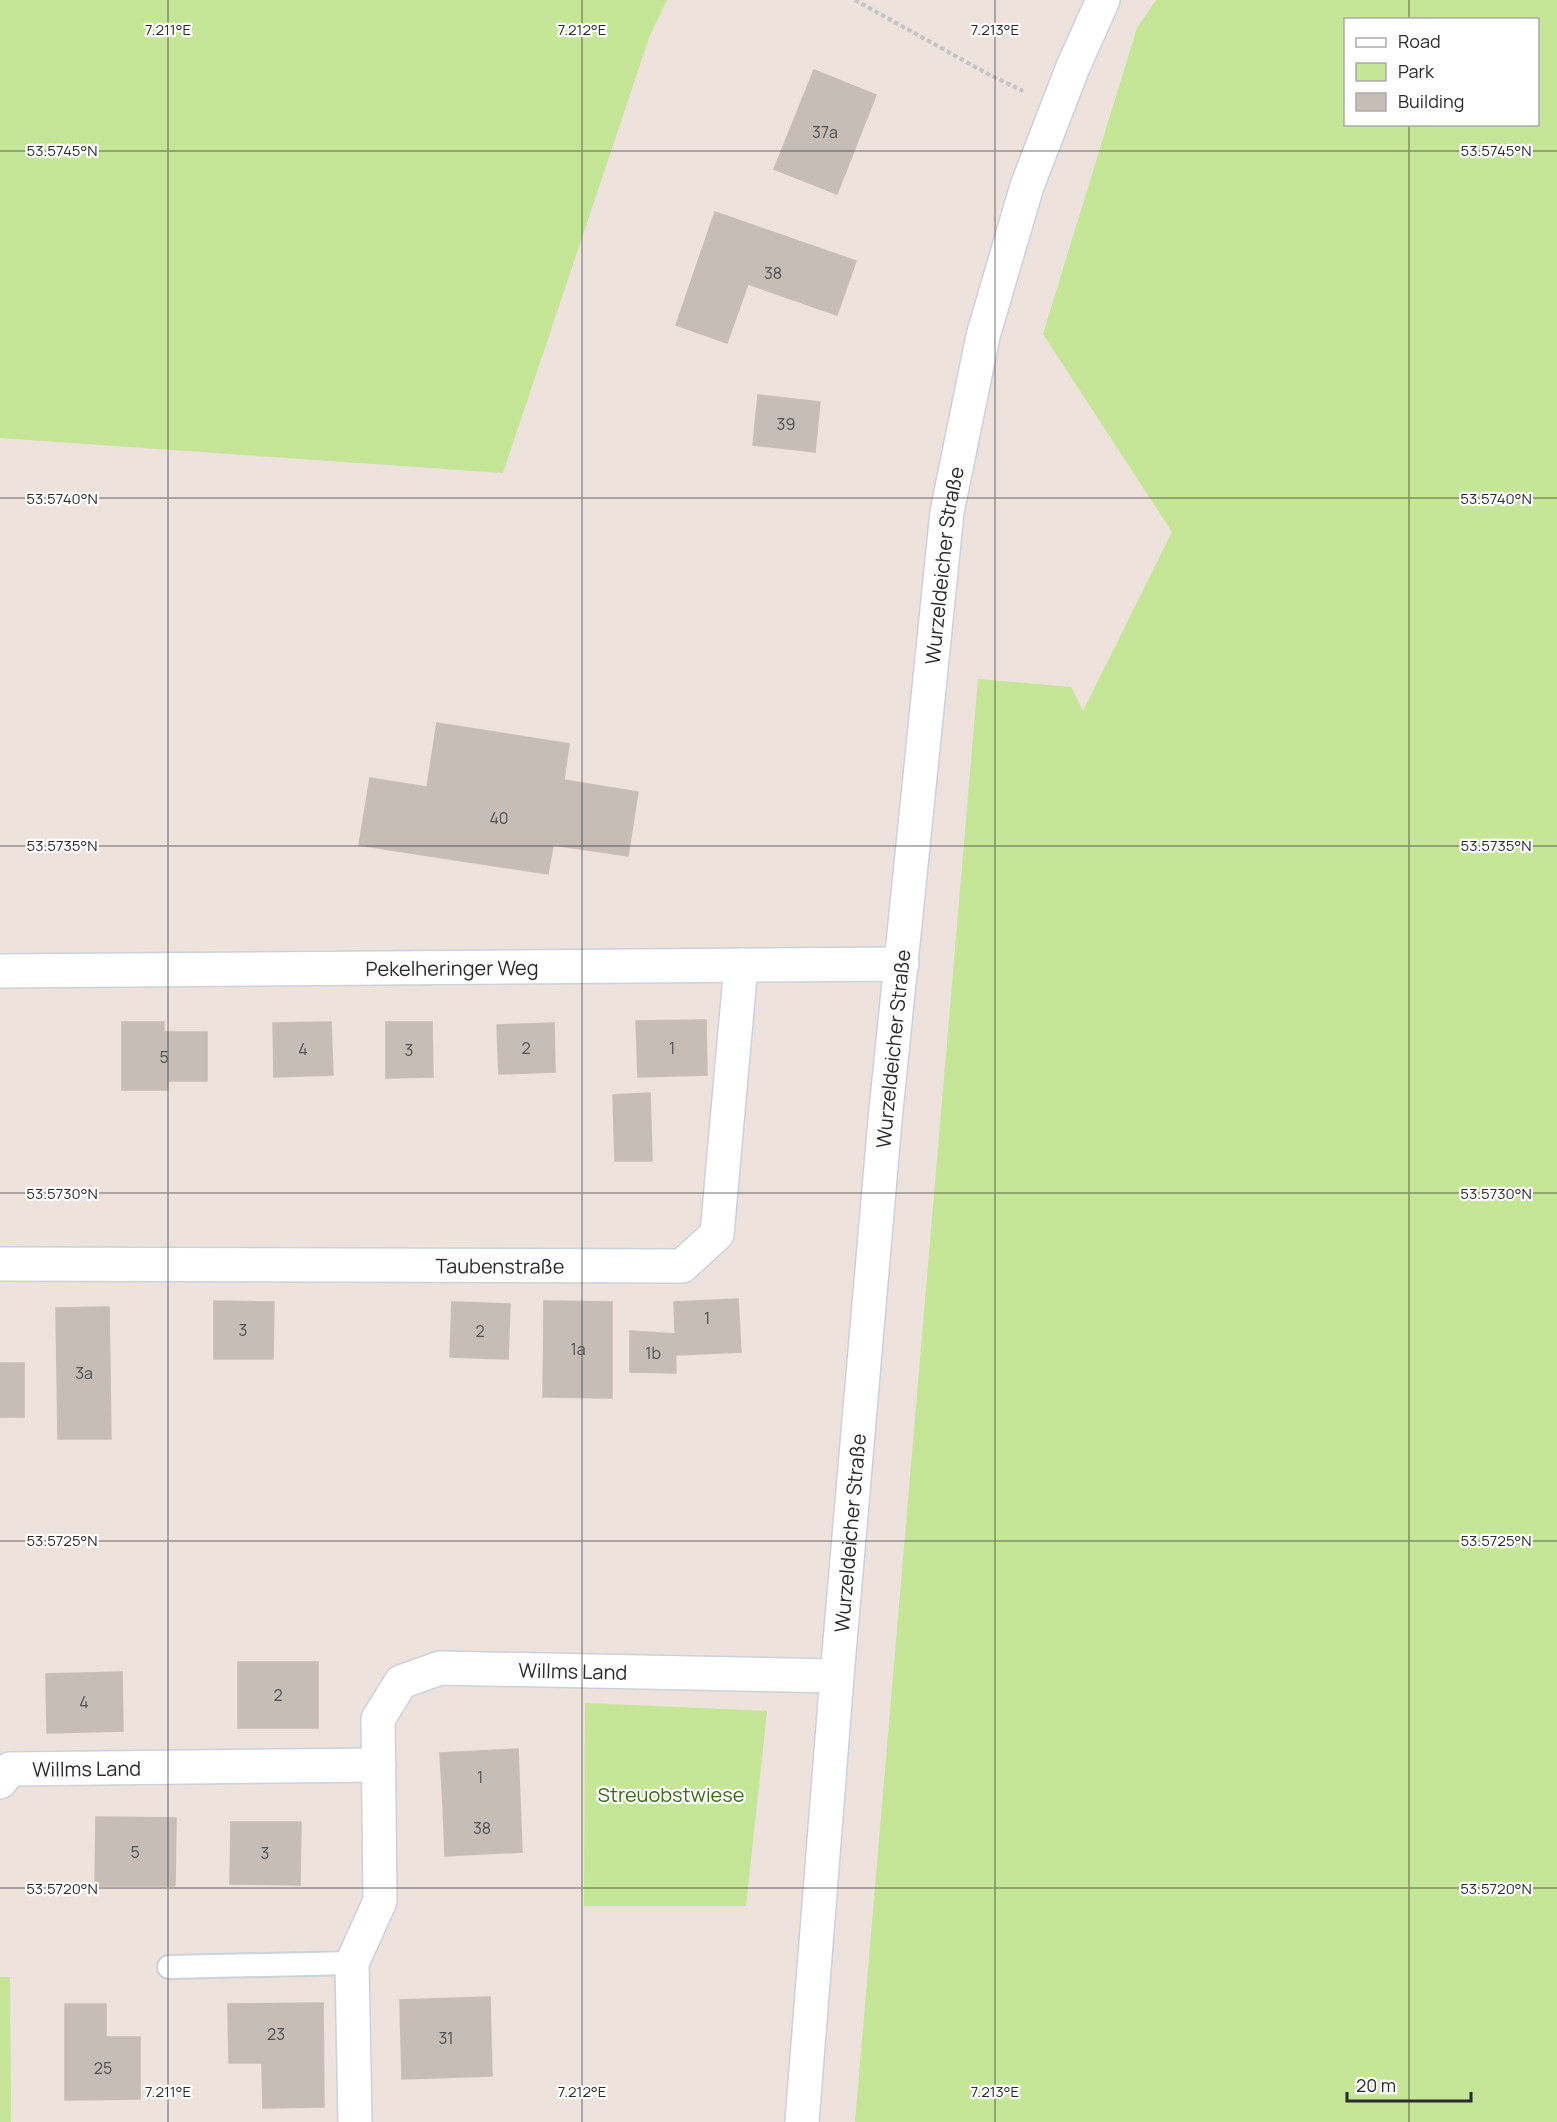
<svg xmlns="http://www.w3.org/2000/svg" width="1557" height="2122" font-family="Manrope,sans-serif">
<style>
.green{fill:#c4e696;fill-rule:evenodd}
.building{fill:#c6bdb7;stroke:#c9bdb5;stroke-width:1.5}
.lines{fill:none;stroke-linecap:round;stroke-linejoin:round}
.lane-casing{stroke:#cad2dd;stroke-width:26}
.street-casing{stroke:#cad2dd;stroke-width:36}
.secondary-casing{stroke:#cad2dd;stroke-width:36}
.path{stroke:#c4c4c4;stroke-width:4;stroke-dasharray:4.5 3;stroke-linecap:butt}
.lane{stroke:#fff;stroke-width:22}
.street{stroke:#fff;stroke-width:33}
.secondary{stroke:#fff;stroke-width:33}
.ticks{fill:none;stroke:#2b2b2b;stroke-width:1.5;stroke-opacity:0.45}
.labels{text-anchor:middle;dominant-baseline:central;stroke-width:4.5;stroke-linejoin:round;paint-order:stroke}
.number-label{font-size:16px;fill:#52504e}
.street-label{font-size:20px;fill:#2b2b2b;stroke:#fff}
.park-label{font-size:20px;fill:#3c6b17;stroke:#fff}
.ticks-label{font-size:15px;text-anchor:middle;fill:#2b2b2b;stroke:#fff;stroke-width:4.5;stroke-linejoin:round;paint-order:stroke}
</style>
<rect width="100%" height="100%" fill="#ede2dc"/>
<g class="green">
<polygon points="0,0 667,0 650,35 503,473 0,438"/>
<path d="M1156,0h401v2122h-702l123,-1443 93,8 12,24 89,-179 -129,-198 94,-306zM1346,20h192v104h-192z"/>
<polygon points="585,1703 767,1711 746,1906 584,1906"/>
<polygon points="0,1977 10,1977 11,2122 0,2122"/>
</g>
<g class="building">
<polygon points="814,70 876,95 837,194 774,169"/>
<polygon points="715,212 856,261 837,315 748,284 727,343 676,325"/>
<polygon points="758,395 820,402 815,452 753,445"/>
<polygon points="437,723 569,744 564,780 638,792 628,856 553,845 548,874 359,845 370,778 427,787"/>
<polygon points="706,1020 707,1075 638,1077 636,1021"/>
<polygon points="122,1022 164,1022 164,1032 207,1032 207,1081 168,1081 168,1090 122,1090"/>
<polygon points="331,1022 333,1075 274,1077 273,1023"/>
<polygon points="386,1022 432,1022 433,1077 386,1078"/>
<polygon points="554,1023 555,1072 499,1074 497,1025"/>
<polygon points="650,1093 652,1161 615,1161 613,1095"/>
<polygon points="738,1299 741,1352 676,1355 674,1302"/>
<polygon points="214,1301 274,1302 273,1359 214,1359"/>
<polygon points="544,1301 612,1302 612,1398 543,1397"/>
<polygon points="452,1302 510,1304 508,1359 450,1357"/>
<polygon points="109,1307 111,1439 58,1439 56,1308"/>
<polygon points="630,1331 675,1334 676,1373 630,1372"/>
<rect x="0" y="1363" width="24" height="54"/>
<rect x="238" y="1662" width="80" height="66"/>
<polygon points="122,1672 123,1731 47,1733 46,1674"/>
<polygon points="518,1749 520,1801 443,1804 440,1753"/>
<polygon points="520,1801 522,1852 445,1856 443,1804"/>
<polygon points="96,1817 176,1818 175,1886 95,1886"/>
<polygon points="231,1822 301,1822 300,1885 230,1884"/>
<polygon points="490,1997 492,2076 402,2079 400,2000"/>
<polygon points="323,2003 324,2107 263,2108 262,2063 229,2063 228,2004"/>
<polygon points="65,2004 106,2004 106,2037 140,2037 140,2099 65,2100"/>
</g>
<g class="lines">
<g class="lane-casing">
<polyline id="lane" points="169,1967 352,1963"/>
</g>
<g class="street-casing">
<g id="street">
<path id="s1" d="M0,971l902,-7"/>
<path id="s2" d="M0,1264l682,2 35,-32 24,-269"/>
<path id="s3" d="M0,1782l10,-13 369,-4"/>
<path id="s4" d="M355,2122l-3,-159 28,-62 -2,-182 23,-37 39,-14 397,8"/>
</g>
</g>
<g class="secondary-casing">
<g id="secondary">
<path id="s5" d="M802,2122l35,-446 48,-556 62,-608 36,-176 44,-150 46,-119 30,-67"/>
</g>
</g>
<polyline class="path" points="855,0 988,74 1023,91"/>
<use href="#lane" class="lane"/>
<use href="#street" class="street"/>
<use href="#secondary" class="secondary"/>
</g>
<path class="ticks" d="M168,0v2122M582,0v2122M995,0v2122M1409,0v20M1409,124v1998M0,151h1557M0,498h1557M0,846h1557M0,1193h1557M0,1541h1557M0,1888h1557"/>
<g class="labels">
<g class="number-label">
<text x="825" y="132">37a</text>
<text x="773" y="273">38</text>
<text x="786" y="424">39</text>
<text x="499" y="818">40</text>
<text x="526" y="1048">2</text>
<text x="672" y="1048">1</text>
<text x="303" y="1049">4</text>
<text x="409" y="1050">3</text>
<text x="164" y="1057">5</text>
<text x="707" y="1318">1</text>
<text x="243" y="1330">3</text>
<text x="480" y="1331">2</text>
<text x="578" y="1349">1a</text>
<text x="653" y="1353">1b</text>
<text x="84" y="1373">3a</text>
<text x="278" y="1695">2</text>
<text x="84" y="1702">4</text>
<text x="480" y="1777">1</text>
<text x="482" y="1828">38</text>
<text x="135" y="1852">5</text>
<text x="265" y="1853">3</text>
<text x="276" y="2034">23</text>
<text x="446" y="2038">31</text>
<text x="103" y="2068">25</text>
</g>
<g class="street-label">
<text stroke="none"><textPath href="#s5" startOffset="1563">Wurzeldeicher Straße</textPath></text>
<text stroke="none"><textPath href="#s1" startOffset="452">Pekelheringer Weg</textPath></text>
<text stroke="none"><textPath href="#s5" startOffset="1077">Wurzeldeicher Straße</textPath></text>
<text stroke="none"><textPath href="#s2" startOffset="500">Taubenstraße</textPath></text>
<text stroke="none"><textPath href="#s5" startOffset="591">Wurzeldeicher Straße</textPath></text>
<text stroke="none"><textPath href="#s4" startOffset="627">Willms Land</textPath></text>
<text stroke="none"><textPath href="#s3" startOffset="93">Willms Land</textPath></text>
</g>
<g class="park-label">
<text x="671" y="1794">Streuobstwiese</text>
</g>
</g>
<g class="ticks-label">
<text x="168" y="35">7.211°E</text>
<text x="582" y="35">7.212°E</text>
<text x="995" y="35">7.213°E</text>
<text x="62" y="156">53.5745°N</text>
<text x="1496" y="156">53.5745°N</text>
<text x="62" y="504">53.5740°N</text>
<text x="1496" y="504">53.5740°N</text>
<text x="62" y="851">53.5735°N</text>
<text x="1496" y="851">53.5735°N</text>
<text x="62" y="1199">53.5730°N</text>
<text x="1496" y="1199">53.5730°N</text>
<text x="62" y="1546">53.5725°N</text>
<text x="1496" y="1546">53.5725°N</text>
<text x="62" y="1894">53.5720°N</text>
<text x="1496" y="1894">53.5720°N</text>
<text x="168" y="2097">7.211°E</text>
<text x="582" y="2097">7.212°E</text>
<text x="995" y="2097">7.213°E</text>
</g>
<rect x="1344" y="18" width="195" height="108" fill="#ffffff" stroke="#aaaaaa" stroke-width="1.5"/>
<rect x="1356" y="38" width="30" height="9" fill="#ffffff" stroke="#aaaaaa" stroke-width="1.5"/>
<text x="1398" y="48" font-size="18" fill="#2b2b2b">Road</text>
<rect x="1356" y="63" width="30" height="18" fill="#c4e696" stroke="#aaaaaa" stroke-width="1.5"/>
<text x="1398" y="78" font-size="18" fill="#2b2b2b">Park</text>
<rect x="1356" y="93" width="30" height="18" fill="#c6bdb7" stroke="#aaaaaa" stroke-width="1.5"/>
<text x="1398" y="108" font-size="18" fill="#2b2b2b">Building</text>
<path d="M1347 2092v9h124v-9" fill="none" stroke="#2b2b2b" stroke-width="3"/>
<text x="1356" y="2092" font-size="18" fill="#2b2b2b" stroke="#ffffff" stroke-width="4.5" paint-order="stroke">20 m</text>
</svg>
